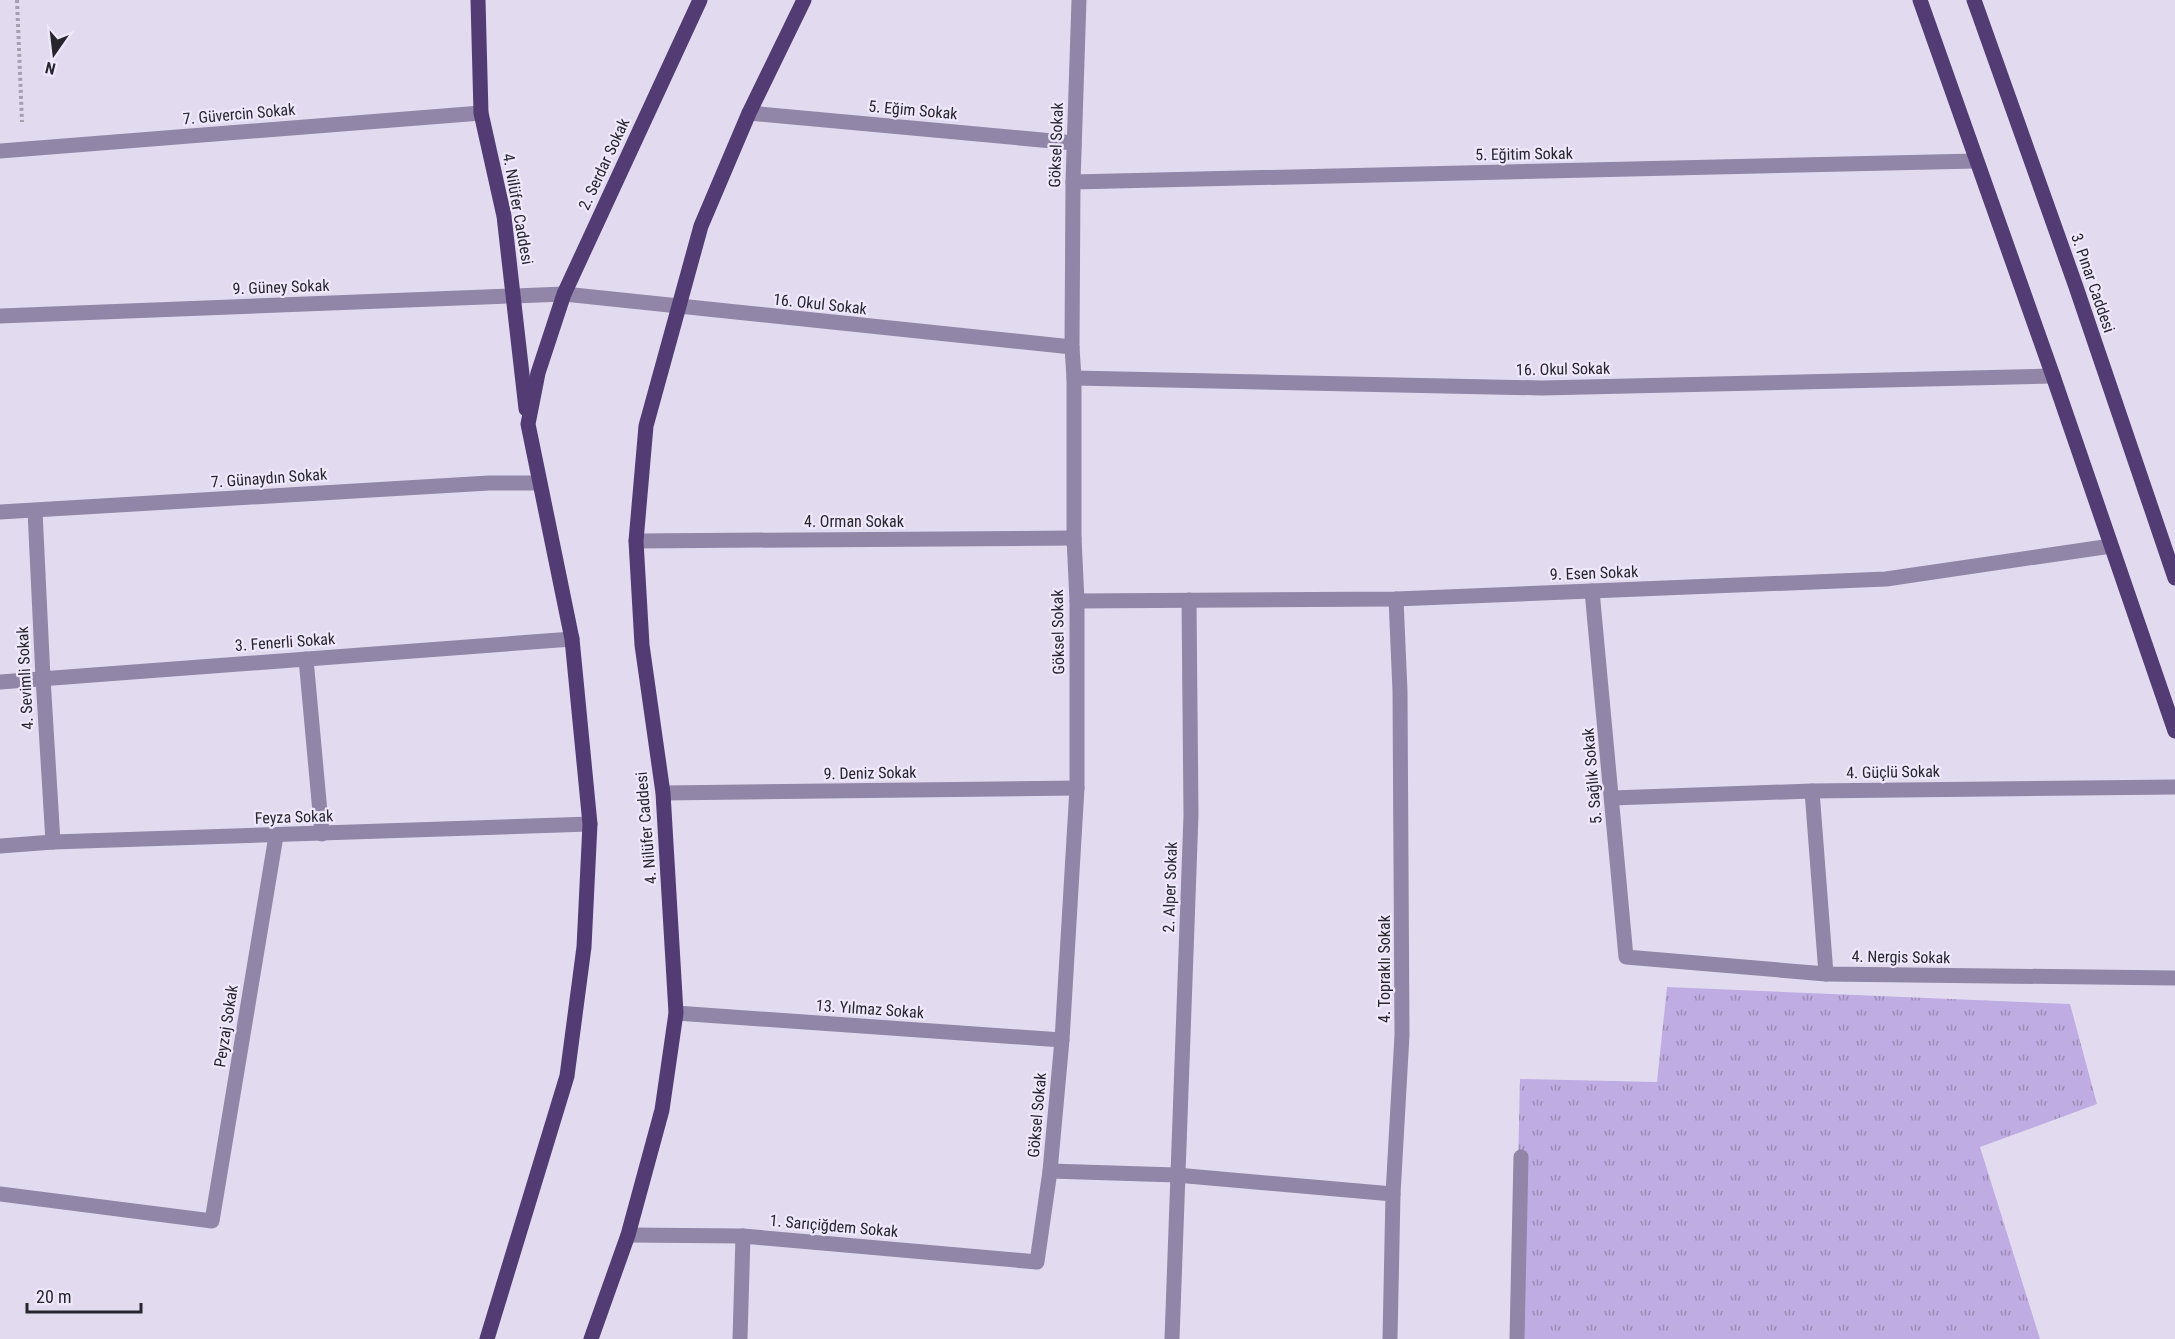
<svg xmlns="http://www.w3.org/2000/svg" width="2175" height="1339" font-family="'Roboto Condensed',sans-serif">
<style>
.park{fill:url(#park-tufts)}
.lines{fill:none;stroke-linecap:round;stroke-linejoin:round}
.path{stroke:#a5a0b0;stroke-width:4;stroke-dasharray:3 3;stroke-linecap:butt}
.minor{stroke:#9186a7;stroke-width:15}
.major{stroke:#533c74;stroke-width:15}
.labels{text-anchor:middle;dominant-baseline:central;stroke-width:4.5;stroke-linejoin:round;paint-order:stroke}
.street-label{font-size:16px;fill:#28262d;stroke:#efe8fd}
</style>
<defs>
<pattern id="park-tufts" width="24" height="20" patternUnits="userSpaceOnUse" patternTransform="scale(1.5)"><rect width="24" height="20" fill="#bface2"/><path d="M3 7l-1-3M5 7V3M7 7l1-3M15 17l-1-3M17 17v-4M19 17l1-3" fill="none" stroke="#9b8cb8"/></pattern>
</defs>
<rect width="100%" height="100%" fill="#e2dbf0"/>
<polygon class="park" points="1667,987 2070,1004 2097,1104 1980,1147 2040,1339 1514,1339 1520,1079 1657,1082"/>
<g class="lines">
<polyline class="path" points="17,0 22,122"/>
<g class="minor">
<polyline points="749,113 1074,143"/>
<polyline points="0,151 481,113"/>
<polyline points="1073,182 1976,161"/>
<polyline points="0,316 564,294 1072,347"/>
<polyline points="1074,378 1542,388 2053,376"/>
<polyline points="35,511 43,678 53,842"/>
<polyline points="0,512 489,483 539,483"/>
<polyline points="636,541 1074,538"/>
<polyline points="1592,591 1626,957 1826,974 2175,978"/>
<polyline points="1077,601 1396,599 1886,579 2111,546"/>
<polyline points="306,659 322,834"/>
<polyline points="0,682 572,639"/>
<polyline points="1812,791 1826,974"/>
<polyline points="663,793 1077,788"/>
<polyline points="1612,798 1812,791 2175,787"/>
<polyline points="0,846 53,842 590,824"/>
<polyline points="676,1013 1062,1040"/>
<polyline points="1050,1171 1176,1175 1393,1194"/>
<polyline points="0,1194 212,1221 276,836"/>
<polyline points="628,1235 743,1236 1037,1262 1050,1171 1062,1040 1077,788 1077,601 1074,538 1074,378 1072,347 1073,182 1079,0"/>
<polyline points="740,1339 743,1236"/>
<polyline points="1172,1339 1191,815 1189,600"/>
<polyline points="1390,1339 1393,1194 1402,1035 1400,691 1396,599"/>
<polyline points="1517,1339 1521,1157"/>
</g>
<g class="major">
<polyline points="478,0 481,113 504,216 526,409"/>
<polyline points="1920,0 2053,376 2175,731"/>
<polyline points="1974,0 2075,284 2175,578"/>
<polyline points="487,1339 567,1076 584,947 590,824 572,639 528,424 538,373 564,294 700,0"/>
<polyline points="591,1339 628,1235 662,1110 676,1013 663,793 642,645 636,541 646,426 701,226 749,113 804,0"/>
</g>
</g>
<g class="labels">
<g class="street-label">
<text transform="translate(913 110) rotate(5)">5. Eğim Sokak</text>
<text transform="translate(239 114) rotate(-5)">7. Güvercin Sokak</text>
<text transform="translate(1056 145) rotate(-88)">Göksel Sokak</text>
<text transform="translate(1524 154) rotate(-1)">5. Eğitim Sokak</text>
<text transform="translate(604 164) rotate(-65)">2. Serdar Sokak</text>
<text transform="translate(518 209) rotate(80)">4. Nilüfer Caddesi</text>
<text transform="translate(2093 283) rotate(71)">3. Pınar Caddesi</text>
<text transform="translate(281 287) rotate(-2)">9. Güney Sokak</text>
<text transform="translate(820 304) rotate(6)">16. Okul Sokak</text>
<text transform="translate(1563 369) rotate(-1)">16. Okul Sokak</text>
<text transform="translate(269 478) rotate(-4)">7. Günaydın Sokak</text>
<text x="854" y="521">4. Orman Sokak</text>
<text transform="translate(1594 573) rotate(-2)">9. Esen Sokak</text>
<text transform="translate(1058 632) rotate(-91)">Göksel Sokak</text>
<text transform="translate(285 642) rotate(-4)">3. Fenerli Sokak</text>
<text transform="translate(25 678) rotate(-93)">4. Sevimli Sokak</text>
<text transform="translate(1893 772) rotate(-1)">4. Güçlü Sokak</text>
<text transform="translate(870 773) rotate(-1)">9. Deniz Sokak</text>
<text transform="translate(1592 776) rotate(-95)">5. Sağlık Sokak</text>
<text transform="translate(294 817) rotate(-2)">Feyza Sokak</text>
<text transform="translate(646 828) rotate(-95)">4. Nilüfer Caddesi</text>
<text transform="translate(1170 887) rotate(-88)">2. Alper Sokak</text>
<text transform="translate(1901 957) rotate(1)">4. Nergis Sokak</text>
<text transform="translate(1384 969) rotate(-90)">4. Topraklı Sokak</text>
<text transform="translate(870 1009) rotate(4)">13. Yılmaz Sokak</text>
<text transform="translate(226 1026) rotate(-81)">Peyzaj Sokak</text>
<text transform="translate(1037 1115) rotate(-85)">Göksel Sokak</text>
<text transform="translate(834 1226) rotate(5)">1. Sarıçiğdem Sokak</text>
</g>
</g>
<g transform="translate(54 54) rotate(194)" stroke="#efe8fd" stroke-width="4.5" paint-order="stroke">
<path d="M0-4.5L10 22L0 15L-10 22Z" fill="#28262d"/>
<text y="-9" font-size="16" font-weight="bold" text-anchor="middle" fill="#28262d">N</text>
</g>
<path d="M27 1303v9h114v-9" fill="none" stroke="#28262d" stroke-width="3"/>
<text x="36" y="1303" font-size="18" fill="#28262d" stroke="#efe8fd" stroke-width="4.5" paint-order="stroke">20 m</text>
</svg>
